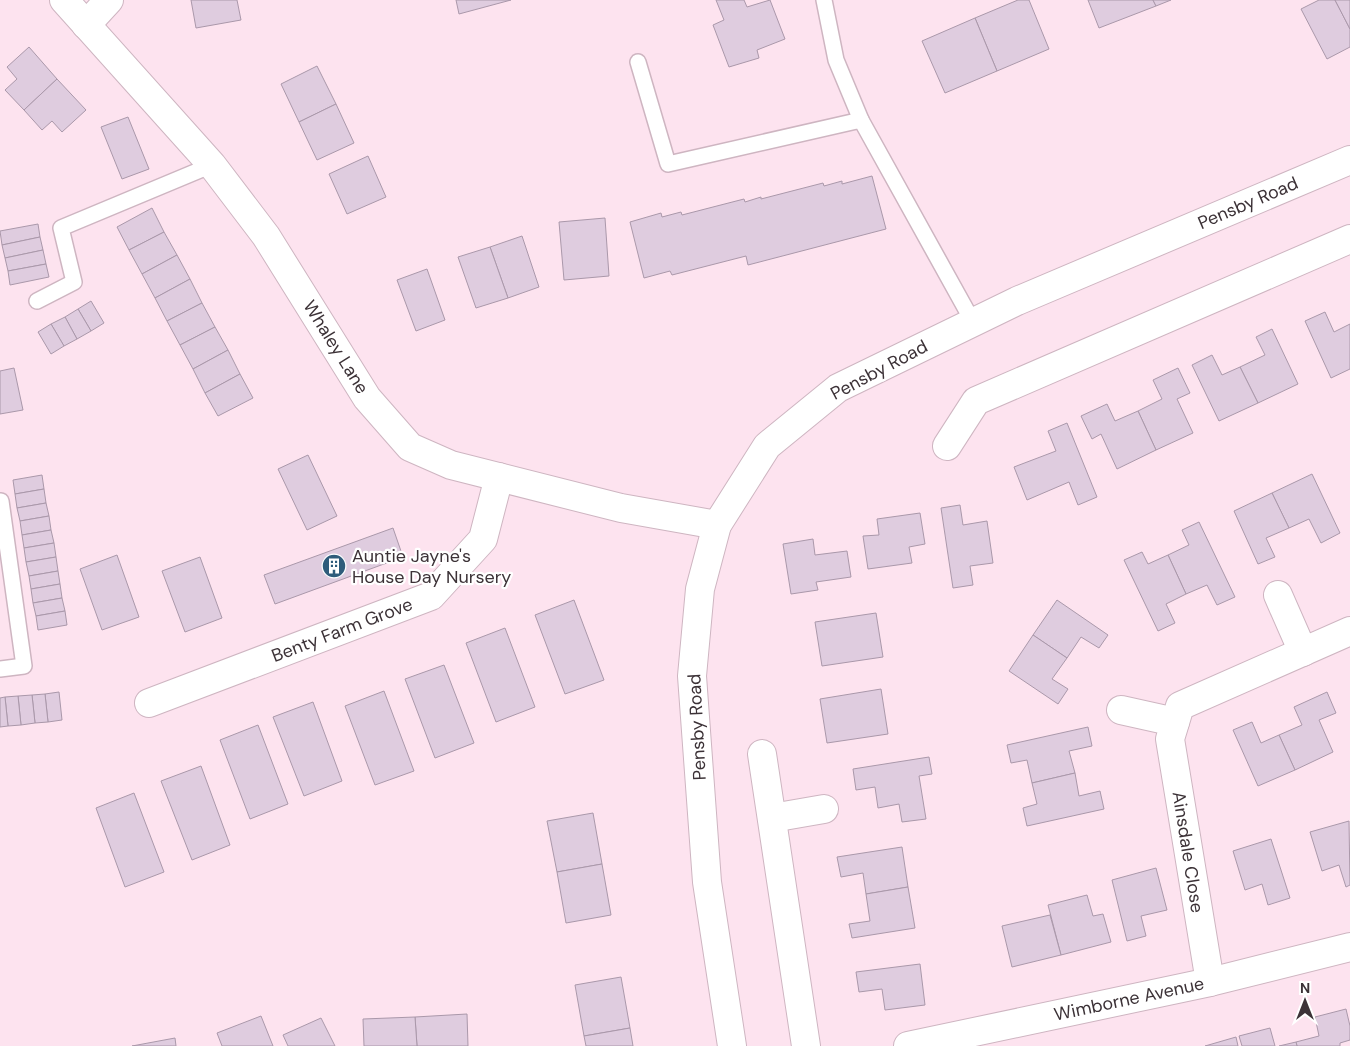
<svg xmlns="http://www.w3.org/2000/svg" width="1350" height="1046" font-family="'DM Sans',sans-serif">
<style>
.building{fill:#dfccdf;stroke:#aa98aa}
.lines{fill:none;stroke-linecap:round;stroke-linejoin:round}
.lane-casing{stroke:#ceb5c1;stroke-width:18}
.street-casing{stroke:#ceb5c1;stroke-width:30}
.secondary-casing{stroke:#ceb5c1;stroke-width:30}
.lane{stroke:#fff;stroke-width:15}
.street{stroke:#fff;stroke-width:28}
.secondary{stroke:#fff;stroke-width:28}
.labels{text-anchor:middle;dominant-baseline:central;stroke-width:4.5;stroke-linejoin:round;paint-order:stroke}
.street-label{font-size:18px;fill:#3c3237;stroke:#fff}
.poi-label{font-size:18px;fill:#3c3237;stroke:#fff;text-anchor:start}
</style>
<rect width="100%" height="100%" fill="#fde3ef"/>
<g class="building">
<polygon points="191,0 237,0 241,20 196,28"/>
<polygon points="456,0 511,0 459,14"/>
<polygon points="716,0 744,0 747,7 770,0 785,39 757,50 759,58 729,67 713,25 724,20"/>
<polygon points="1018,0 1029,0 1049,49 997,71 975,18"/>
<polygon points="1088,0 1153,0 1156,6 1099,28"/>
<polygon points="1153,0 1171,0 1156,6"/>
<polygon points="1319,0 1335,0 1350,29 1350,47 1327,59 1301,9"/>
<polygon points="1335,0 1350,0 1350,29"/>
<polygon points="975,18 997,71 945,93 922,41"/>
<polygon points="29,47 57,79 24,110 5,90 17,79 7,67"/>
<polygon points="317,66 336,104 299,122 281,84"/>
<polygon points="57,79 86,110 62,132 52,121 42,130 24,110"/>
<polygon points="336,104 354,143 317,160 299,122"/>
<polygon points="128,117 149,169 122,179 101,127"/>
<polygon points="368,156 386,197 347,214 329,174"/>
<polygon points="872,176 886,229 748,265 746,256 672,275 670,271 644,278 630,222 661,213 662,217 681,212 682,215 744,199 745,202 761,197 761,199 823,183 824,186 842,181 842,184"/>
<polygon points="152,208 164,232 129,250 117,227"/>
<polygon points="605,218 609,276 564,280 559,222"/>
<polygon points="38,224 40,237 2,245 0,231"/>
<polygon points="164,232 177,255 142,274 129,250"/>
<polygon points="522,236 539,287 508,298 490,247"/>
<polygon points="40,237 43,250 5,258 2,245"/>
<polygon points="490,247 508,298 476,308 458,257"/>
<polygon points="43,250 46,264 8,271 5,258"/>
<polygon points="177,255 190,279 155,298 142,274"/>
<polygon points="46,264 49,277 10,285 8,271"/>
<polygon points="427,269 445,320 416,331 397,280"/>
<polygon points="190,279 202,303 167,321 155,298"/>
<polygon points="91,301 104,323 91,331 78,309"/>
<polygon points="202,303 215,327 180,345 167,321"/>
<polygon points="78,309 91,331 77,339 65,317"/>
<polygon points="1325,312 1334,332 1350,324 1350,369 1331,378 1305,321"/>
<polygon points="65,317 77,339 64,346 51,324"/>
<polygon points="51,324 64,346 51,354 38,332"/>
<polygon points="215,327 228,350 193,369 180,345"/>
<polygon points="1272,329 1298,384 1258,403 1240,367 1265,355 1256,337"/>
<polygon points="228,350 240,374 205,393 193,369"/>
<polygon points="1212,355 1222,375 1240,367 1258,403 1219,421 1192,365"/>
<polygon points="14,368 23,410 0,414 0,371"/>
<polygon points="1178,368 1190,393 1177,399 1193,433 1156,450 1138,411 1162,399 1153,380"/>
<polygon points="240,374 253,398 218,416 205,393"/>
<polygon points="1107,404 1115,421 1138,411 1156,450 1117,469 1101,434 1092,439 1081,416"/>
<polygon points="1067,423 1097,497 1078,505 1069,482 1027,500 1014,467 1056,451 1048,431"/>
<polygon points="308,455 337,516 307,530 278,469"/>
<polygon points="1312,474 1340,533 1321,543 1309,519 1289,528 1272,493"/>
<polygon points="42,475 44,489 15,494 13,480"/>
<polygon points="44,489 46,503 17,508 15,494"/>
<polygon points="1272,493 1289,528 1266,538 1275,557 1258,564 1234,511"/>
<polygon points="46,503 49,516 20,521 17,508"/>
<polygon points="960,505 963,525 987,521 993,563 970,566 973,585 953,588 941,508"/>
<polygon points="920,513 925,544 909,547 912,563 868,569 863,536 879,535 877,519"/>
<polygon points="49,516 51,530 22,535 20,521"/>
<polygon points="1199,522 1235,597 1217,605 1207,585 1186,594 1168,555 1189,545 1182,530"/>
<polygon points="393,528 403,557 275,604 264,575"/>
<polygon points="51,530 54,543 24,548 22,535"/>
<polygon points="813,539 815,555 847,551 851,577 816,582 818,590 791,594 783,544"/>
<polygon points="54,543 56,557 26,562 24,548"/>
<polygon points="1142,552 1148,564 1168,555 1186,594 1166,604 1175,623 1158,631 1124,560"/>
<polygon points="117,555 139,617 102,630 80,569"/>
<polygon points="56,557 58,571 29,576 26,562"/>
<polygon points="200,557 222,618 185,632 162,571"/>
<polygon points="58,571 60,584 31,589 29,576"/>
<polygon points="60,584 62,598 33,603 31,589"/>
<polygon points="62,598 65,611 36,616 33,603"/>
<polygon points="574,600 604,680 565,694 535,615"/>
<polygon points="1057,600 1108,635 1099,648 1081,637 1067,658 1033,635"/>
<polygon points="65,611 67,625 38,630 36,616"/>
<polygon points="876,613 883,657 822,666 815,622"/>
<polygon points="505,628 535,707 496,722 466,643"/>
<polygon points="1033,635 1067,658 1052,679 1068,689 1058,704 1009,671"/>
<polygon points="444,665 474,743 435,758 405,679"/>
<polygon points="881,689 888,734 827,743 820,699"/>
<polygon points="384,691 414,771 375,785 345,706"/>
<polygon points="59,692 62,720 48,722 45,694"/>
<polygon points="1327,692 1336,713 1319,720 1333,752 1295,770 1279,735 1302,725 1294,707"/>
<polygon points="45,694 48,722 35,723 32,695"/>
<polygon points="32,695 35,723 21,725 18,696"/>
<polygon points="18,696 21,725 8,726 5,697"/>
<polygon points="5,697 8,726 0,727 0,698"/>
<polygon points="313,702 342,781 304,796 273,717"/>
<polygon points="1252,722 1261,743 1279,735 1295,770 1258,786 1233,730"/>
<polygon points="258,725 288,804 250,819 220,740"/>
<polygon points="1088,727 1092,746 1069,751 1075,773 1032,783 1027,760 1011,763 1007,745"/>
<polygon points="929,757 932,774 919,776 926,819 902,822 899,804 878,808 875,787 856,790 853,769"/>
<polygon points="201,766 230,845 192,860 161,781"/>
<polygon points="1075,773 1079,796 1100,791 1104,809 1027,826 1023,808 1037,804 1032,783"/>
<polygon points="134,793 164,872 125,887 96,808"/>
<polygon points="593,813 602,864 557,872 547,821"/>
<polygon points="1349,821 1350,885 1346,887 1339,865 1322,871 1310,832"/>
<polygon points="1271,839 1290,898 1268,905 1262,884 1245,890 1233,851"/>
<polygon points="902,847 908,887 866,894 863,873 841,877 837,857"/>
<polygon points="602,864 611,915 566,923 557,872"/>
<polygon points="1156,868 1167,910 1141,916 1146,936 1127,941 1112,880"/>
<polygon points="908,887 915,928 852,938 849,924 870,921 866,894"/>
<polygon points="1087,895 1093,916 1103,914 1111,942 1061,955 1048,905"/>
<polygon points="1050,915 1061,955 1012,967 1002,926"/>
<polygon points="920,964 925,1005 885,1010 882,989 859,992 856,972"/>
<polygon points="621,977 630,1028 584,1036 575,985"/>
<polygon points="1346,1009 1350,1026 1350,1040 1340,1043 1340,1046 1297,1046 1296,1042 1319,1036 1315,1017"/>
<polygon points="467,1014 468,1046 417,1046 415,1017"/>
<polygon points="261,1016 273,1046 222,1046 217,1033"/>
<polygon points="415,1017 417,1046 364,1046 363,1019"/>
<polygon points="321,1018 335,1046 288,1046 283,1035"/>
<polygon points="630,1028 633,1046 586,1046 584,1036"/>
<polygon points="1270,1028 1275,1046 1242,1046 1239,1036"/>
<polygon points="1236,1037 1238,1046 1205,1046"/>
<polygon points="175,1038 176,1046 132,1046"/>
<polygon points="1296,1042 1297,1046 1279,1046"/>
</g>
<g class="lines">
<g class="lane-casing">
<g id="lane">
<polyline points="824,0 836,60 861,120"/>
<polyline points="638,62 668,164 861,120 973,322"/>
<polyline points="37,301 74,282 61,228 212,165"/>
<polyline points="0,669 24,666 1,501"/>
</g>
</g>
<g class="street-casing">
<g id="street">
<polyline points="64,0 212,165 266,236 367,398 410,447 451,465 621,508 717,525"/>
<polyline points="86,25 109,0"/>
<polyline points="947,446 976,401 1350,239"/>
<polyline points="1278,595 1303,652"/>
<polyline points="149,703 431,596 483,539 499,477"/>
<polyline points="1121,710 1175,722"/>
<polyline points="762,754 806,1046"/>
<polyline points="772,818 824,809"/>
<polyline points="1210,982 1170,739 1180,706 1350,631"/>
<polyline points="908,1046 1210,982 1350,947"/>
</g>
</g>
<g class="secondary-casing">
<polyline id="secondary" points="732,1046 707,882 692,676 700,589 717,525 767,446 838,388 1017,301 1350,160"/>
</g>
<use href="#lane" class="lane"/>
<use href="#street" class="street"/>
<use href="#secondary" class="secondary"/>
</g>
<defs>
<g id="building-disc" transform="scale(1.25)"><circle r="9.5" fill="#2e5c7b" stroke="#fff"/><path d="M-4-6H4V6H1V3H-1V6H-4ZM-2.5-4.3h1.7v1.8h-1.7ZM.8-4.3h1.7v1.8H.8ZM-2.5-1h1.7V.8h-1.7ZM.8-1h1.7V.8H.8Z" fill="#fff"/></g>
</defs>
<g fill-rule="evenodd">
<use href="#building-disc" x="334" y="566"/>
</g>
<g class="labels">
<g class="street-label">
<text transform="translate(1248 203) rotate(-23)">Pensby Road</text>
<text transform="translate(336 347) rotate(58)">Whaley Lane</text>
<text transform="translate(879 370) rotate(-28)">Pensby Road</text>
<text transform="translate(342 630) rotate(-21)">Benty Farm Grove</text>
<text transform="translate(697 727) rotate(-93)">Pensby Road</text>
<text transform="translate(1188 852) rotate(81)">Ainsdale Close</text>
<text transform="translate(1129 999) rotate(-12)">Wimborne Avenue</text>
</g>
<g class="poi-label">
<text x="352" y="556">Auntie Jayne's<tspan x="352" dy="21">House Day Nursery</tspan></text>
</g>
</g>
<g transform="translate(1305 1001)" stroke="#ffffff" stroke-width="4" paint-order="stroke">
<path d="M0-4L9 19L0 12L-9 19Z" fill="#3c3237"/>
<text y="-8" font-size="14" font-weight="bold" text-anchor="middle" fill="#3c3237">N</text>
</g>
</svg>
